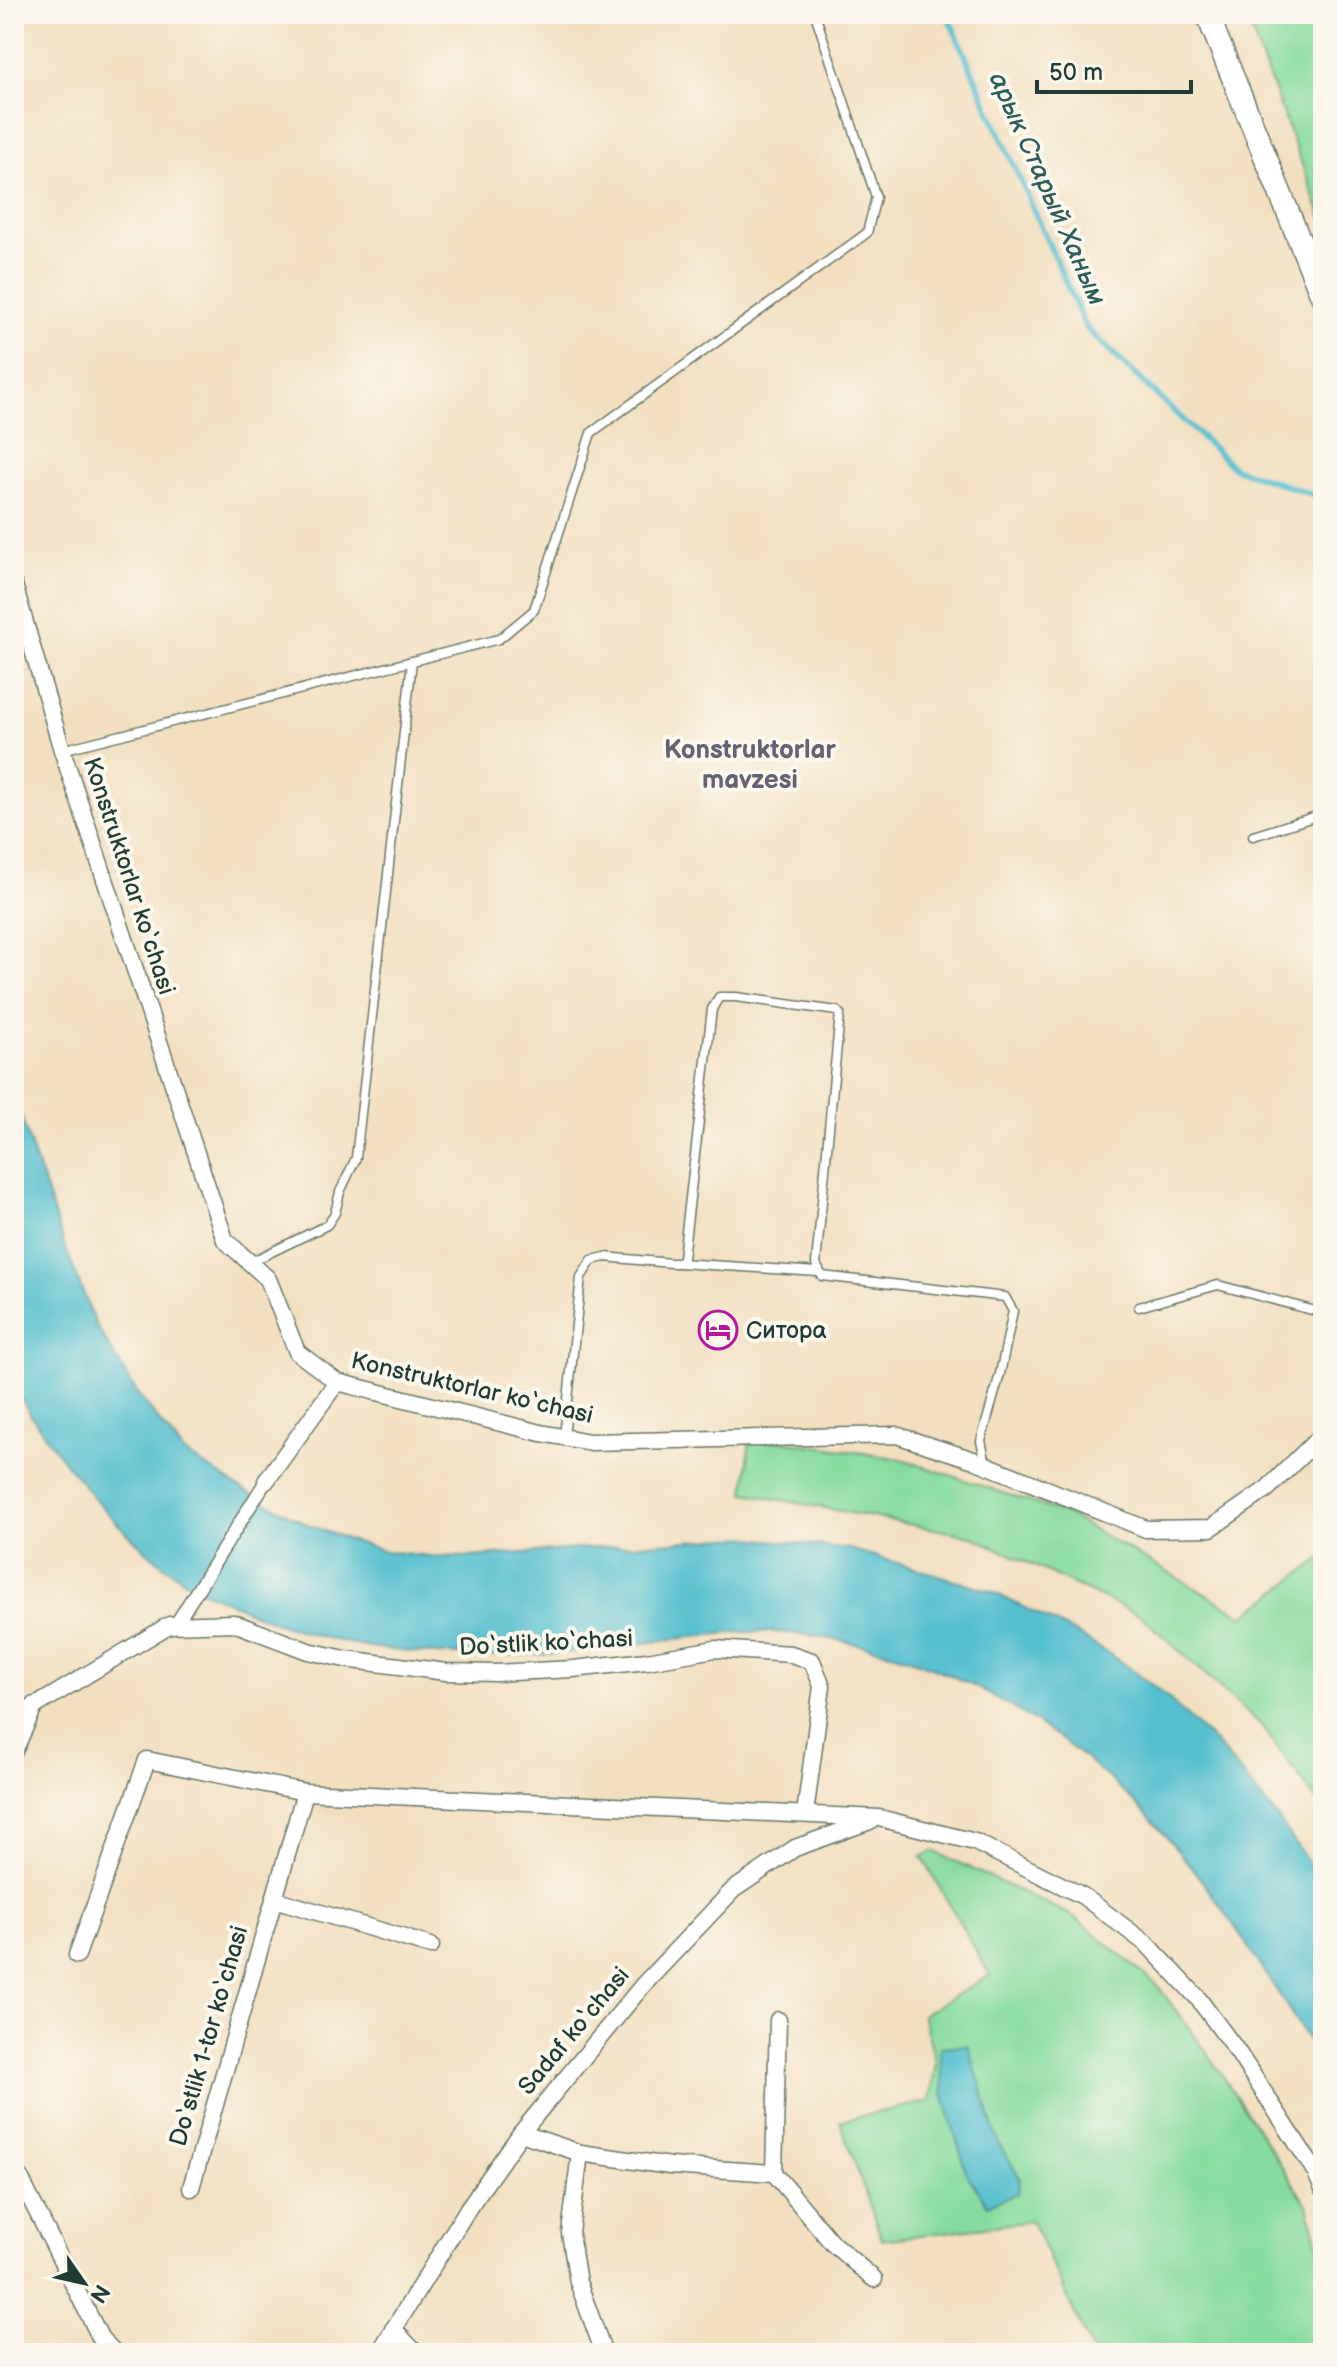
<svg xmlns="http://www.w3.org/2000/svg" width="1337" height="2367" font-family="'Balsamiq Sans',sans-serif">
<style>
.green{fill:#87db9e;stroke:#538c69;stroke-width:2}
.water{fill:#54bfcf;stroke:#3a7e82;stroke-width:2}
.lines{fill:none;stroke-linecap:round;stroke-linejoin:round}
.stream{stroke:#54bfcf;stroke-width:6}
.service-casing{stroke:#697665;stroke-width:11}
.pedestrian-casing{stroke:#697665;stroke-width:15}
.minor-casing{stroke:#697665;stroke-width:19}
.secondary-casing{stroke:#697665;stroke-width:25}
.service{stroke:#fff;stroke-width:8}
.pedestrian{stroke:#fff;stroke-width:12}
.minor{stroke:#fff;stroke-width:16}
.secondary{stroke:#fff;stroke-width:22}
.labels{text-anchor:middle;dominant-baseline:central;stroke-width:8;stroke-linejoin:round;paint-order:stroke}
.street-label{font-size:24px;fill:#1f3d34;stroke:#fbf7ec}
.poi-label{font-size:24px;fill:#1f3d34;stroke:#fbf7ec;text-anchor:start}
.water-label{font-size:26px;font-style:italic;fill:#2c5e5b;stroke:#fbf7ec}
.neighbourhood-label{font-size:26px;font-weight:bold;fill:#656373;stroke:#fbf7ec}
</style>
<rect width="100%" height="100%" fill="#fbf7ec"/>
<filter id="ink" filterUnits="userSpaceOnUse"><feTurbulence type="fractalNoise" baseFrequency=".0125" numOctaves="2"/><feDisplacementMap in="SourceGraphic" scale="16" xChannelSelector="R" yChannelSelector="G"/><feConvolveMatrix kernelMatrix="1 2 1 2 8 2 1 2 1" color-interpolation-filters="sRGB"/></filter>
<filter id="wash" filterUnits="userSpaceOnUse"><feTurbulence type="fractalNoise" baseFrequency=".006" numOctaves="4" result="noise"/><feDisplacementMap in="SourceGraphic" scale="32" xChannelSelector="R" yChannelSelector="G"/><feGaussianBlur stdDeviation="1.8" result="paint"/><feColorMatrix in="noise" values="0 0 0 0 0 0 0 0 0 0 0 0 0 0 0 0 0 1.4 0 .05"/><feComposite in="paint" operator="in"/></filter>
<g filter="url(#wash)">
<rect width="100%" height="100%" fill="#f2dfc0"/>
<g class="green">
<polygon points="1245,14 1323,14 1323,220"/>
<polygon points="750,1436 902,1459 1066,1514 1244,1616 1323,1557 1323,1809 1260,1724 1141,1616 971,1536 745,1493"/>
<polygon points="933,1851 1073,1916 1157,1985 1211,2058 1308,2206 1323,2262 1323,2353 1093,2353 1032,2221 882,2240 840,2121 930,2101 936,2062 922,2015 990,1975 922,1857"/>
</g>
<g class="water">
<path d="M14,1096l51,151 31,78 43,71 45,56 59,38 66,35 40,15 36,11 44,5 39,1 273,-20 109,12 139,41 88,44 45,28 44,34 55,53 56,68 46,67v180c-52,-83 -113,-184 -181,-254 -71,-73 -166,-134 -264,-161 -43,-11 -87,-19 -131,-17 -66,3 -131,18 -198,22 -109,5 -213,0 -314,-49 -17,-8 -36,-14 -51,-25 -41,-28 -78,-66 -109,-105 -16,-20 -56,-71 -61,-95 -4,-18 0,-55 0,-76 0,-69 0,-139 0,-208z"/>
<polygon points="968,2045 999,2144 1020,2178 1018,2193 988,2205 967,2175 943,2093 940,2047"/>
</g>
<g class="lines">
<polyline class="stream" points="947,14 1086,328 1234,468 1323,498"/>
</g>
</g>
<g filter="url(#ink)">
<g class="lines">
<g class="service-casing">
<g id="service">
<polyline points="62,750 499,639 534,610 591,433 867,233 876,197 815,14"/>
<polyline points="1253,836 1323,814"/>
<polyline points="251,1262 327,1225 335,1213 340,1192 356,1158 412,661"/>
<polyline points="679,1263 818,1272"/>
<polyline points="1139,1307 1218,1285 1323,1313"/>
<polyline points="564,1437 581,1277 592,1260 605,1257 671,1263 679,1263 683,1258 712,1009 719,997 736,997 837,1011 840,1014 816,1264 822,1276 1005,1297 1013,1311 1000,1374 981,1441 986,1464"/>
</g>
</g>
<g class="pedestrian-casing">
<polyline id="pedestrian" points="176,1624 266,1481"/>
</g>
<g class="minor-casing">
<g id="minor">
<polyline points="14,585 62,750 225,1240 268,1279 297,1352 337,1382 541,1433 590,1442 896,1435 974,1460 1146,1529 1211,1528 1267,1489 1323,1434"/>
<polyline points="266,1481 337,1382"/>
<polyline points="14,1719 169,1625 234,1623 308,1651 345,1659 446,1672 496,1673 573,1669 647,1661 715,1649 791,1654 812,1661 822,1686 805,1814"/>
<polyline points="14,1751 35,1705"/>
<polyline points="274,1899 431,1946"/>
<polyline points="77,1955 147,1760 305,1792 879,1818 975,1842 1083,1896 1148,1945 1197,1997 1237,2051 1315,2171 1323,2189"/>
<polyline points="778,2020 774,2173 832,2243 874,2279"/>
<polyline points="521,2133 580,2153 670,2166 774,2173"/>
<polyline points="580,2153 570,2233 578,2282 604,2353"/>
<polyline points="14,2166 101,2339 115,2353"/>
<polyline points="191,2188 305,1792"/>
<polyline points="393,2329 416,2353"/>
<polyline points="379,2353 469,2207 521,2133 643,1985 733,1890 795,1848 870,1821"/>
</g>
</g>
<g class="secondary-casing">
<polyline id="secondary" points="1207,14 1323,298"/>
</g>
<use href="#service" class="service"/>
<use href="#pedestrian" class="pedestrian"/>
<use href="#minor" class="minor"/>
<use href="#secondary" class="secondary"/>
</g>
</g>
<defs>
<g id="hotel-ring" transform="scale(2)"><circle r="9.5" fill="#fbf7ec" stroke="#b5179e" stroke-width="1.5"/><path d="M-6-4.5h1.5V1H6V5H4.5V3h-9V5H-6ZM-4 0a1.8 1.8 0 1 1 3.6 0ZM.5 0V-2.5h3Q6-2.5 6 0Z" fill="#b5179e"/></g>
</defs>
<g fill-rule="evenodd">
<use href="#hotel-ring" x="718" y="1330"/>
</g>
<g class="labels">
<g class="street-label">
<text transform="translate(129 876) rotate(72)">Konstruktorlar ko‘chasi</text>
<text transform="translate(472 1388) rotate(13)">Konstruktorlar ko‘chasi</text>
<text transform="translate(546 1643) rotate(-3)">Do‘stlik ko‘chasi</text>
<text transform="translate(574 2031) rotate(-50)">Sadaf ko‘chasi</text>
<text transform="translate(209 2036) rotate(-74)">Do‘stlik 1-tor ko‘chasi</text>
</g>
<g class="poi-label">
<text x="746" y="1330">Ситора</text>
</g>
<g class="water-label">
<text transform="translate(1047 189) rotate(66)">арык Старый Ханым</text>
</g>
<g class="neighbourhood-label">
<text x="750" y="750">Konstruktorlar<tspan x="750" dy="30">mavzesi</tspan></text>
</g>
</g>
<rect width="1337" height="2367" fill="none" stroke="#fbf7ec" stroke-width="48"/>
<g transform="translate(84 2283) rotate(124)" stroke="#fbf7ec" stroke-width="6" paint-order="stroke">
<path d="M0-6L14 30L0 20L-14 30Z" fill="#1f3d34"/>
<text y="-12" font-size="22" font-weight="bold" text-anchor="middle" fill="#1f3d34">N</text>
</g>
<path d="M1037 80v12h154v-12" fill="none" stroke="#1f3d34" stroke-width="4"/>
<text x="1049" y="80" font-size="24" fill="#1f3d34" stroke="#fbf7ec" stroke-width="6" paint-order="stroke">50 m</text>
</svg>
